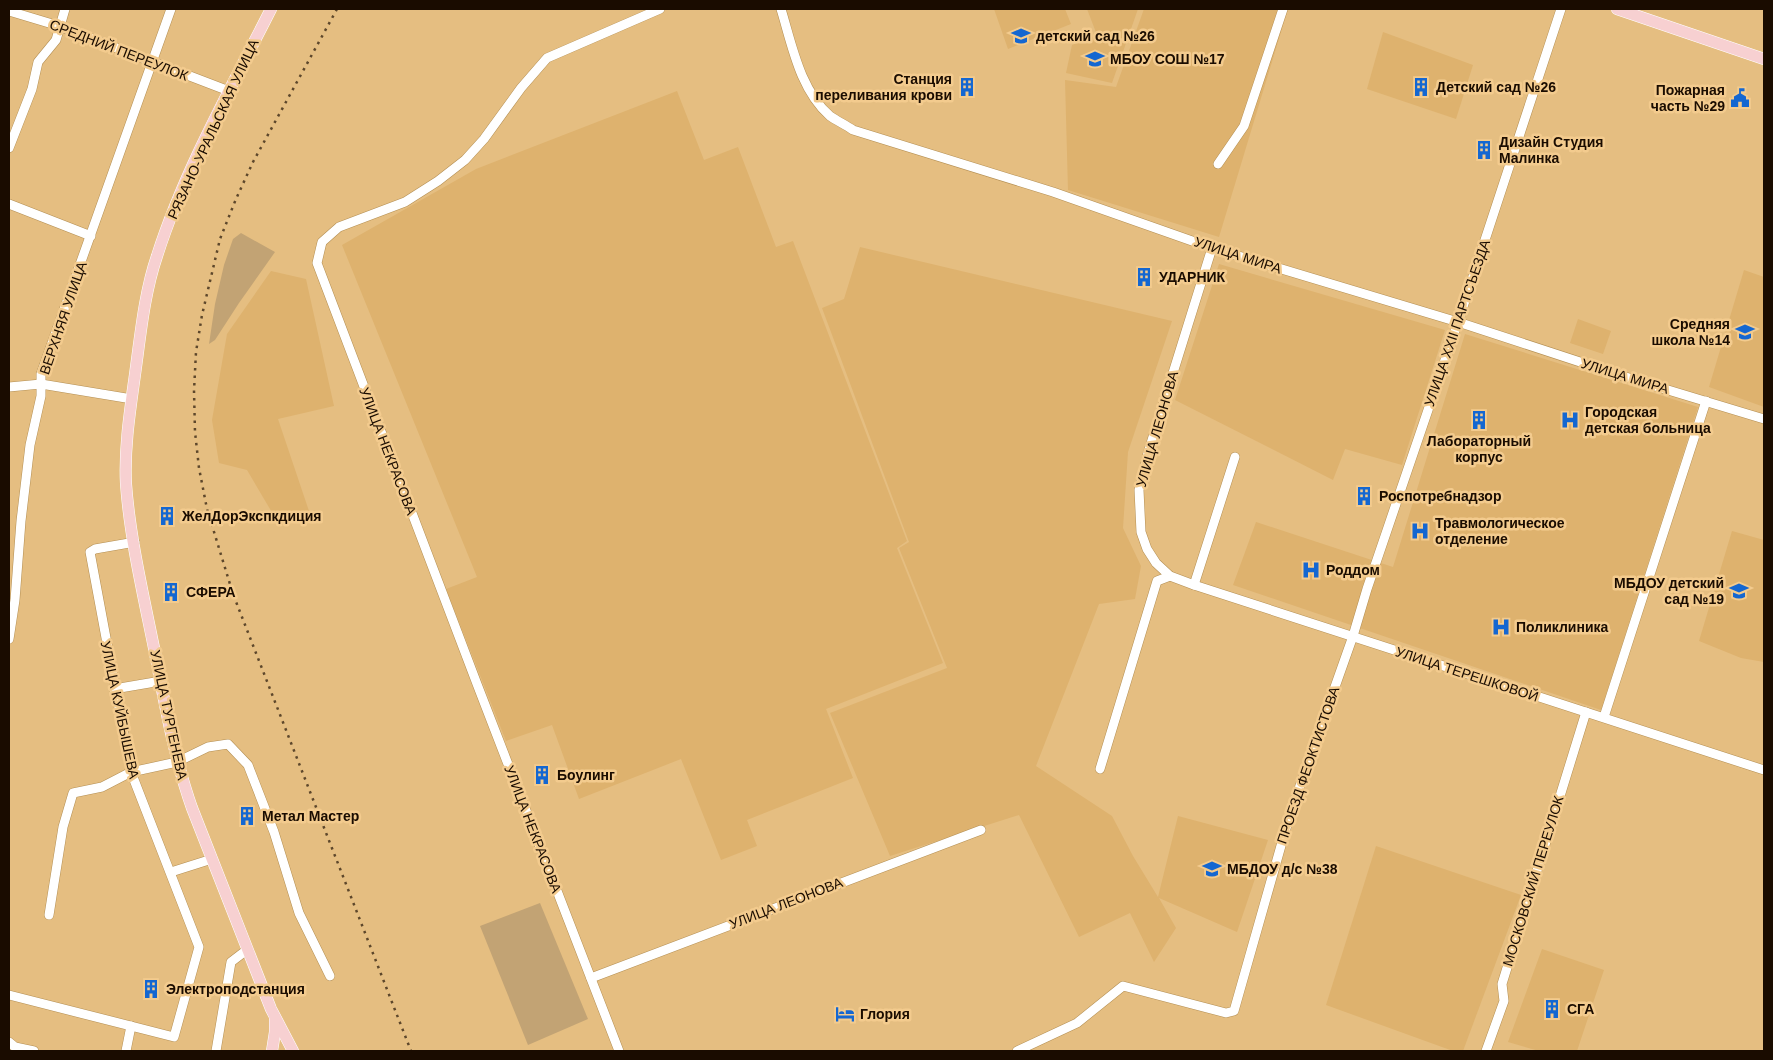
<svg xmlns="http://www.w3.org/2000/svg" width="1773" height="1060" font-family="Helvetica,sans-serif">
<style>
.built{fill:#deb26e}
.green{fill:#c2a374}
.lines{fill:none;stroke-linecap:round;stroke-linejoin:round}
.minor-casing{stroke:#b48f53;stroke-width:10}
.major-casing{stroke:#fff;stroke-width:12}
.minor{stroke:#fff;stroke-width:9}
.major{stroke:#f7d0d1;stroke-width:11}
.rail{stroke:#5d472b;stroke-width:2.5;stroke-dasharray:2.5 5;stroke-linecap:butt}
.labels{text-anchor:middle;dominant-baseline:central;stroke-width:5;stroke-linejoin:round;paint-order:stroke}
.poi-label{font-size:14px;font-weight:bold;fill:#1a0c00;stroke:#f3cb8e;text-anchor:start}
.street-label{font-size:14px;fill:#1a0c00;stroke:#f3cb8e}
</style>
<rect width="100%" height="100%" fill="#e5be81"/>
<g class="built">
<polygon points="994,9 1065,9 1071,24 1008,49"/>
<polygon points="1087,9 1138,9 1112,83 1066,73 1072,45 1097,35"/>
<polygon points="1144,9 1288,9 1219,237 1068,190 1065,80 1116,87"/>
<polygon points="1383,32 1473,65 1456,119 1367,89"/>
<polygon points="677,91 704,160 738,147 776,247 793,241 907,541 897,548 943,663 826,709 853,778 747,820 757,846 721,860 681,759 579,799 552,725 506,741 446,589 477,577 342,245 476,169"/>
<polygon points="860,247 1172,321 1128,452 1123,528 1141,566 1135,599 1099,604 1036,766 1112,816 1133,856 1158,897 1178,816 1268,840 1237,932 1159,898 1176,928 1154,962 1130,913 1079,937 1019,815 890,856 830,713 947,668 899,548 909,542 822,308 844,299"/>
<polygon points="1219,264 1445,330 1402,465 1345,449 1333,480 1175,400"/>
<polygon points="1744,270 1764,277 1764,407 1709,387"/>
<polygon points="271,271 306,279 334,406 278,419 310,514 280,526 247,470 219,463 212,420 227,334"/>
<polygon points="1578,319 1611,331 1603,354 1570,343"/>
<polygon points="1465,334 1698,407 1601,710 1233,585 1256,522 1393,567"/>
<polygon points="1732,531 1764,540 1764,662 1741,658 1699,641"/>
<polygon points="1376,846 1521,895 1463,1051 1453,1051 1326,1005"/>
<polygon points="1542,949 1604,970 1577,1051 1539,1051 1508,1042"/>
</g>
<g class="green">
<polygon points="241,233 275,252 239,303 215,340 209,344 215,304 224,265 233,239"/>
<polygon points="540,903 588,1019 528,1045 480,926"/>
</g>
<g class="lines">
<g class="minor-casing">
<g id="minor">
<path d="M781,9c11,36 19,81 49,107 7,5 16,9 23,14l200,62 159,56 246,74 177,58 129,39"/>
<polyline points="9,11 59,26 229,91"/>
<polyline points="9,148 32,89 38,62 56,40 65,9"/>
<polyline points="1218,164 1244,126 1283,9"/>
<polyline points="9,204 91,236"/>
<polyline points="1212,248 1148,453 1139,490 1141,532 1147,549 1156,563 1170,576 1194,585 1764,770"/>
<polyline points="9,387 41,384 132,399"/>
<polyline points="1194,585 1235,457"/>
<polyline points="9,639 15,600 21,521 30,445 41,396 41,374 171,9"/>
<polyline points="114,689 161,681"/>
<polyline points="1604,717 1706,401"/>
<polyline points="1100,769 1157,581 1170,576"/>
<polyline points="171,872 212,859"/>
<polyline points="49,915 63,827 73,793 102,787 131,772 177,762 208,747 228,744 248,765 274,832 299,913 330,976"/>
<polyline points="591,978 981,830"/>
<polyline points="9,995 174,1037 199,947 131,772 90,552 95,549 135,542"/>
<polyline points="9,1042 15,1047 34,1051"/>
<polyline points="126,1051 131,1026"/>
<polyline points="216,1051 231,962 248,949"/>
<polyline points="619,1051 477,684 317,263 322,242 339,227 405,202 438,181 465,160 484,139 521,88 547,58 660,9"/>
<polyline points="1017,1051 1077,1023 1123,986 1226,1013 1234,1011 1290,814 1353,636 1367,589 1458,322 1561,9"/>
<polyline points="1486,1051 1504,1001 1502,984 1586,712"/>
</g>
</g>
<g class="major-casing">
<g id="major">
<path d="M271,9c-40,79 -87,162 -114,247 -12,35 -16,74 -21,111 -5,38 -12,78 -10,117 4,55 18,114 29,169 10,52 19,104 37,155l79,201 22,42"/>
<polyline points="1617,9 1764,59"/>
<polyline points="272,1051 275,1032 275,1018"/>
</g>
</g>
<use href="#minor" class="minor"/>
<use href="#major" class="major"/>
<polyline class="rail" points="337,9 253,162 236,199 220,239 202,315 196,352 194,391 195,432 199,468 207,509 233,594 411,1051"/>
</g>
<defs>
<g id="school-bare" transform="scale(1.5)"><path d="M0-5L7-2L0 1L-7-2ZM-4 1L0 2.5L4 1V4Q0 6-4 4Z" fill="#1467d1" stroke="#f3cb8e" stroke-width="2.5" paint-order="stroke"/></g>
<g id="building-bare" transform="scale(1.5)"><path d="M-4-6H4V6H1V3H-1V6H-4ZM-2.5-4.3h1.7v1.8h-1.7ZM.8-4.3h1.7v1.8H.8ZM-2.5-1h1.7V.8h-1.7ZM.8-1h1.7V.8H.8Z" fill="#1467d1" stroke="#f3cb8e" stroke-width="2.5" paint-order="stroke"/></g>
<g id="civic-bare" transform="scale(1.5)"><path d="M-.6-6.5H3V-4.5H.6V-3L4-1V1h2V6H-6V1h2V-1L-.6-3ZM-1.2 2.5V6h2.4V2.5Z" fill="#1467d1" stroke="#f3cb8e" stroke-width="2.5" paint-order="stroke"/></g>
<g id="hospital-bare" transform="scale(1.5)"><path d="M-5-5h3v3.5h4V-5h3V5h-3V1.5h-4V5h-3Z" fill="#1467d1" stroke="#f3cb8e" stroke-width="2.5" paint-order="stroke"/></g>
<g id="hotel-bare" transform="scale(1.5)"><path d="M-6-4.5h1.5V1H6V5H4.5V3h-9V5H-6ZM-4 0a1.8 1.8 0 1 1 3.6 0ZM.5 0V-2.5h3Q6-2.5 6 0Z" fill="#1467d1" stroke="#f3cb8e" stroke-width="2.5" paint-order="stroke"/></g>
</defs>
<g fill-rule="evenodd">
<use href="#school-bare" x="1021" y="36"/>
<use href="#school-bare" x="1095" y="59"/>
<use href="#building-bare" x="967" y="87"/>
<use href="#building-bare" x="1421" y="87"/>
<use href="#civic-bare" x="1740" y="98"/>
<use href="#building-bare" x="1484" y="150"/>
<use href="#building-bare" x="1144" y="277"/>
<use href="#school-bare" x="1745" y="332"/>
<use href="#building-bare" x="1479" y="420"/>
<use href="#hospital-bare" x="1570" y="420"/>
<use href="#building-bare" x="1364" y="496"/>
<use href="#building-bare" x="167" y="516"/>
<use href="#hospital-bare" x="1420" y="531"/>
<use href="#hospital-bare" x="1311" y="570"/>
<use href="#school-bare" x="1739" y="591"/>
<use href="#building-bare" x="171" y="592"/>
<use href="#hospital-bare" x="1501" y="627"/>
<use href="#building-bare" x="542" y="775"/>
<use href="#building-bare" x="247" y="816"/>
<use href="#school-bare" x="1212" y="869"/>
<use href="#building-bare" x="151" y="989"/>
<use href="#building-bare" x="1552" y="1009"/>
<use href="#hotel-bare" x="845" y="1014"/>
</g>
<g class="labels">
<g class="poi-label">
<text x="1036" y="36">детский сад №26</text>
<text x="1110" y="59">МБОУ СОШ №17</text>
<text x="952" y="79" text-anchor="end">Станция<tspan x="952" dy="16">переливания крови</tspan></text>
<text x="1436" y="87">Детский сад №26</text>
<text x="1725" y="90" text-anchor="end">Пожарная<tspan x="1725" dy="16">часть №29</tspan></text>
<text x="1499" y="142">Дизайн Студия<tspan x="1499" dy="16">Малинка</tspan></text>
<text x="1159" y="277">УДАРНИК</text>
<text x="1730" y="324" text-anchor="end">Средняя<tspan x="1730" dy="16">школа №14</tspan></text>
<text x="1585" y="412">Городская<tspan x="1585" dy="16">детская больница</tspan></text>
<text x="1479" y="441" text-anchor="middle">Лабораторный<tspan x="1479" dy="16">корпус</tspan></text>
<text x="1379" y="496">Роспотребнадзор</text>
<text x="182" y="516">ЖелДорЭкспкдиция</text>
<text x="1435" y="523">Травмологическое<tspan x="1435" dy="16">отделение</tspan></text>
<text x="1326" y="570">Роддом</text>
<text x="1724" y="583" text-anchor="end">МБДОУ детский<tspan x="1724" dy="16">сад №19</tspan></text>
<text x="186" y="592">СФЕРА</text>
<text x="1516" y="627">Поликлиника</text>
<text x="557" y="775">Боулинг</text>
<text x="262" y="816">Метал Мастер</text>
<text x="1227" y="869">МБДОУ д/с №38</text>
<text x="166" y="989">Электроподстанция</text>
<text x="1567" y="1009">СГА</text>
<text x="860" y="1014">Глория</text>
</g>
<g class="street-label">
<text transform="translate(119 50) rotate(21)">СРЕДНИЙ ПЕРЕУЛОК</text>
<text transform="translate(213 129) rotate(-65)">РЯЗАНО-УРАЛЬСКАЯ УЛИЦА</text>
<text transform="translate(1238 255) rotate(18)">УЛИЦА МИРА</text>
<text transform="translate(63 318) rotate(-71)">ВЕРХНЯЯ УЛИЦА</text>
<text transform="translate(1457 323) rotate(-71)">УЛИЦА XXII ПАРТСЪЕЗДА</text>
<text transform="translate(1625 376) rotate(17)">УЛИЦА МИРА</text>
<text transform="translate(1157 429) rotate(-74)">УЛИЦА ЛЕОНОВА</text>
<text transform="translate(388 451) rotate(69)">УЛИЦА НЕКРАСОВА</text>
<text transform="translate(1467 674) rotate(18)">УЛИЦА ТЕРЕШКОВОЙ</text>
<text transform="translate(120 710) rotate(78)">УЛИЦА КУЙБЫШЕВА</text>
<text transform="translate(169 715) rotate(78)">УЛИЦА ТУРГЕНЕВА</text>
<text transform="translate(1308 765) rotate(-71)">ПРОЕЗД ФЕОКТИСТОВА</text>
<text transform="translate(533 829) rotate(69)">УЛИЦА НЕКРАСОВА</text>
<text transform="translate(1533 881) rotate(-73)">МОСКОВСКИЙ ПЕРЕУЛОК</text>
<text transform="translate(786 903) rotate(-21)">УЛИЦА ЛЕОНОВА</text>
</g>
</g>
<rect width="1773" height="1060" fill="none" stroke="#1a0c00" stroke-width="20"/>
</svg>
